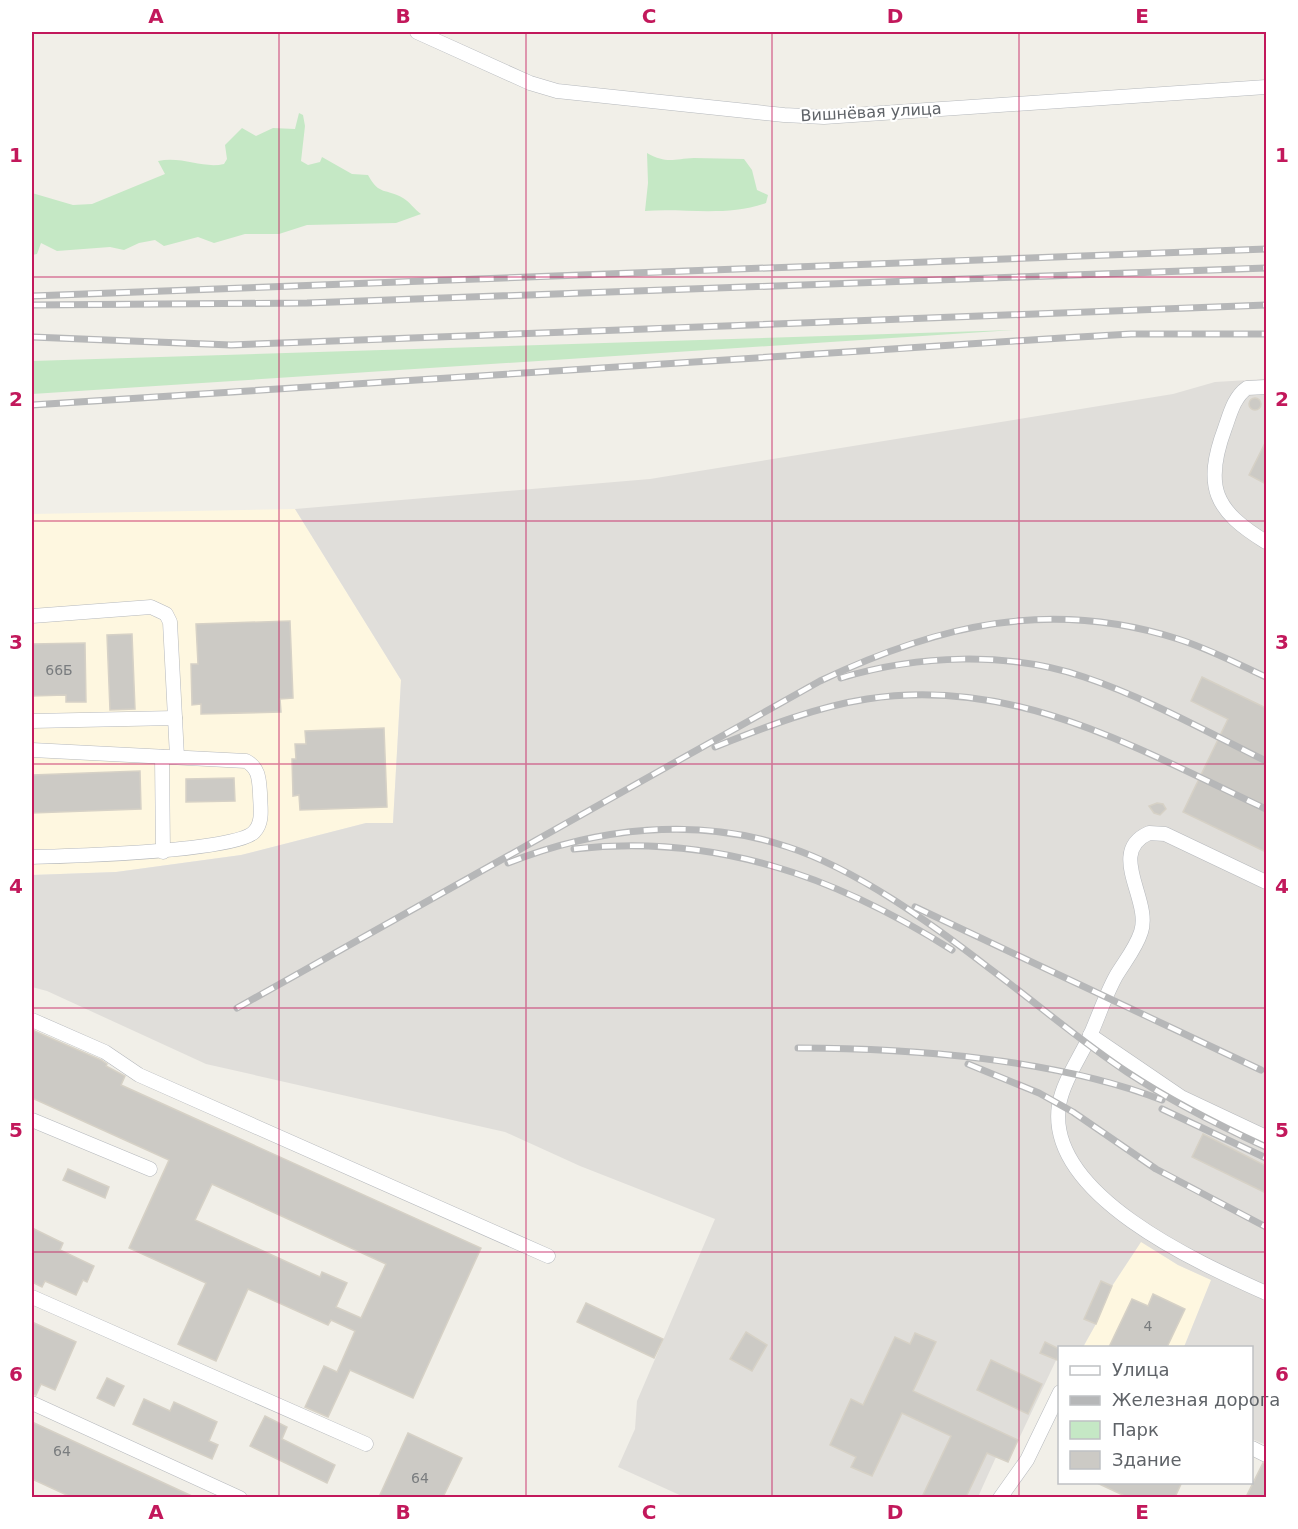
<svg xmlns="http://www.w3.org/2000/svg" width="1298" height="1529" font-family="'DejaVu Sans',sans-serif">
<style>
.commercial{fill:#fef7e0}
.industrial{fill:#e0deda}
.green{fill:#c5e8c5}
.building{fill:#cccac5;stroke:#d6d1c6;stroke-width:1.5;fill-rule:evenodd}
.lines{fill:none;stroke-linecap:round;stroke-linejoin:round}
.minor-casing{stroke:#b5b8bc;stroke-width:15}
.minor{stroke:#fff;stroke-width:14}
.rail-casing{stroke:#b6b7b8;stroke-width:7}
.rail{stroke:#fff;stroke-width:4.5;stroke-dasharray:14;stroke-linecap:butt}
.grid{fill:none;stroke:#c2185b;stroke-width:1.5;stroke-opacity:0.55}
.labels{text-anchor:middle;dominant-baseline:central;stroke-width:4.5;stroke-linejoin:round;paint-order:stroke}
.number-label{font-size:14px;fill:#7a7d7f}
.street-label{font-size:16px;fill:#5f6368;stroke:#fff}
.neatline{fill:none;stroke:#c2185b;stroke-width:2}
.grid-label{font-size:20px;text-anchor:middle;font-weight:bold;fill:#c2185b}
</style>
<rect width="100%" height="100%" fill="#f1efe8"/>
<g class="commercial">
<polygon points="295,509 401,680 393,823 366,823 241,855 116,872 32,875 32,514"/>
<polygon points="1141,1241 1178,1265 1212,1280 1184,1347 1083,1348 1095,1324 1084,1319 1101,1281 1112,1286"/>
</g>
<polygon class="industrial" points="1266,379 1266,1445 1252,1439 1252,1348 1184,1347 1211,1280 1178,1265 1141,1242 1112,1286 1101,1281 1084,1319 1096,1324 1083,1347 1060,1348 1059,1354 1008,1462 996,1457 978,1497 684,1497 618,1467 635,1429 637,1401 715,1219 580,1166 505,1132 206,1064 47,991 32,987 32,875 116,872 241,855 366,823 393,823 401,680 295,509 650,479 1173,394 1215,382"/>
<g class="green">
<path d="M299,113l4,2 2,11 -4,35 7,4 12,-3 2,-5 30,17 16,1c11,21 18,13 35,23 7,4 11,11 18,16l-25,9 -89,2 -28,9h-34l-31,9 -16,-6 -34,9 -9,-6 -16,3 -15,7 -14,-3 -53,4 -16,-8 -4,11 -5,1v-62l41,12 19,-1 73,-30 -7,-13c25,-5 45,8 66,3l3,-5 -2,-14 17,-17 14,8 17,-8 22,1z"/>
<path d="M647,153c20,11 26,6 47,5 16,0 33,1 50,1l8,11 5,20 11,5 -2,8c-39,14 -81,5 -121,8l3,-28z"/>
<polygon points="1014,330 32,394 32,361"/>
</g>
<g class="building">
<circle cx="1255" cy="404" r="6"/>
<polygon points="1266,441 1266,484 1249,475"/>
<polygon points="290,621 293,698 280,699 281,712 201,714 201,704 192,705 191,664 198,664 196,624"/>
<polygon points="132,634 135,709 110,710 107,635"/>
<polygon points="85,643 86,702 66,702 66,695 32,696 32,644"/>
<polygon points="1202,677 1266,708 1266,852 1183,812 1228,719 1191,701"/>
<polygon points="384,728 387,807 300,810 299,795 293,796 292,759 296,759 295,744 306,744 305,731"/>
<polygon points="140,771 141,809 32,813 32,775"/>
<polygon points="234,778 235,801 186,802 186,779"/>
<polygon points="1157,803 1163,804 1166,809 1160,815 1154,813 1149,806"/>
<path d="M32,1030l69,30 6,4 -1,2 19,10 -4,9 360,163 -68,150 -63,-28 -22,47 -23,-10 19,-41 13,6 18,-41 -24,-11 -3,5 -80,-36 -32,72 -38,-17 28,-61 -77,-35 40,-88 -137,-62zM212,1184l174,80 -25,54 -25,-11 11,-24 -25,-11 -2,5 -125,-57z"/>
<polygon points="1203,1134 1266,1166 1266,1193 1192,1157"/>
<polygon points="68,1169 109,1187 105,1198 63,1180"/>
<polygon points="32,1228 63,1243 60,1250 94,1266 87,1282 83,1280 76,1295 45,1281 42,1287 32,1282"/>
<polygon points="1101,1281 1112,1286 1096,1324 1084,1319"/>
<polygon points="1153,1294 1185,1309 1167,1347 1109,1347 1132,1299 1148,1306"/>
<polygon points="586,1303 663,1339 654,1358 577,1322"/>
<polygon points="32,1322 76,1342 55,1390 41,1384 36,1395 32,1394"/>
<polygon points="746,1332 767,1345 752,1371 730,1359"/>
<polygon points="915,1333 936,1342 913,1391 1018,1440 1008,1462 987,1453 966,1497 922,1497 951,1436 902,1413 872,1476 851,1467 856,1457 830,1445 851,1399 863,1405 895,1337 910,1344"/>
<polygon points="1045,1342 1059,1349 1057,1360 1040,1353"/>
<polygon points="991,1360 1042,1384 1028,1414 977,1390"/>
<polygon points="107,1378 124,1386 114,1406 97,1398"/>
<polygon points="144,1399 170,1411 174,1402 217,1422 209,1441 218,1445 212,1459 133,1424"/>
<polygon points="265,1416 287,1427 282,1439 335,1465 327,1483 250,1446"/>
<polygon points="32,1422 194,1497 71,1497 32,1479"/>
<polygon points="408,1433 462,1458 443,1497 379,1497"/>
<polygon points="1263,1463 1266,1464 1266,1497 1246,1497"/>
<polygon points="1095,1482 1182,1482 1175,1497 1127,1497"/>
</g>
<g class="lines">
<g class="minor-casing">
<g id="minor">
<polyline points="417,32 530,83 557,91 784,115 824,117 1266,87"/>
<path d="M1266,387l-19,1c-13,9 -17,26 -22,40 -22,59 -10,83 41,114"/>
<polyline points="32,616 151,607 166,614 170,622 175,718"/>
<polyline points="32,721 175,718 177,757"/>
<path d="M32,750l214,11c13,7 13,18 14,32 0,13 4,29 -6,39 -18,20 -188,24 -222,25"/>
<polyline points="162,757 163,852"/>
<path d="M1266,882l-101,-48 -16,-1c-43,19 3,67 -8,99 -5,16 -16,29 -25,44 -11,20 -18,42 -27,62 -10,21 -26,44 -30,67 -14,90 142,159 207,188"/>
<polyline points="32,1020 105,1052 139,1075 548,1256"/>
<polyline points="1090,1035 1181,1097 1266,1137"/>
<polyline points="32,1120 150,1169"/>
<polyline points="32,1297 366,1444"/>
<polyline points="32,1403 240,1498"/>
<polyline points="1252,1448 1266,1455"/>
<polyline points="1000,1498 1027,1460 1060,1392"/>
</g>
</g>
<use href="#minor" class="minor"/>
<g class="rail-casing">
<g id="rail">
<polyline points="32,296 1266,249"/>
<polyline points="32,305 307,303 1266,268"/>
<polyline points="32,337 231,345 1266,305"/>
<polyline points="32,405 1062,338 1131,334 1266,334"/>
<path d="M841,678c76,-23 167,-27 243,-1 63,21 123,55 182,84"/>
<path d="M715,747c48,-19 100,-40 152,-48 148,-23 271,50 399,110"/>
<path d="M574,849c140,-16 261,27 378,101"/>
<path d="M508,863c88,-35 189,-47 280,-16 68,22 144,77 201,121 46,34 90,72 138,104 44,29 91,53 139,75"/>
<polyline points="915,907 1261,1070"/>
<path d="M237,1008l583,-327c118,-56 229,-83 358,-42 31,10 60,25 88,38"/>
<path d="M798,1048c114,0 258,11 364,52"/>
<polyline points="968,1064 1039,1093 1073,1112 1156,1169 1266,1227"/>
<polyline points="1162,1109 1266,1158"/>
</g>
</g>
<use href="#rail" class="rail"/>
</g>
<path class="grid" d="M279,32v1466M526,32v1466M772,32v1466M1019,32v1466M32,277h1234M32,521h1234M32,764h1234M32,1008h1234M32,1252h1234"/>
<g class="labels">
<g class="number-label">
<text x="59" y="670">66Б</text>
<text x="1148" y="1326">4</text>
<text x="62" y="1451">64</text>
<text x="420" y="1478">64</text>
</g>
<g class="street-label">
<text transform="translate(871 112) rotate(-3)">Вишнёвая улица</text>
</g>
</g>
<rect width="1298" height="1529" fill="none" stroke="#ffffff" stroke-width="66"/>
<rect x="1058" y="1346" width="195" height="138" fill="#ffffff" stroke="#bfc1c3" stroke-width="1.5"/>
<rect x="1070" y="1366" width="30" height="9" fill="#ffffff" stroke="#bfc1c3" stroke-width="1.5"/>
<text x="1112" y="1376" font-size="18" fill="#5f6368">Улица</text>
<rect x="1070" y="1396" width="30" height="9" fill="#b6b7b8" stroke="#bfc1c3" stroke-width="1.5"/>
<text x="1112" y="1406" font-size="18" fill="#5f6368">Железная дорога</text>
<rect x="1070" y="1421" width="30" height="18" fill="#c5e8c5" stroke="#bfc1c3" stroke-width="1.5"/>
<text x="1112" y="1436" font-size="18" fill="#5f6368">Парк</text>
<rect x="1070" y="1451" width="30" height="18" fill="#cccac5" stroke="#bfc1c3" stroke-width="1.5"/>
<text x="1112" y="1466" font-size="18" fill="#5f6368">Здание</text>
<rect x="33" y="33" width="1232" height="1463" class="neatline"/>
<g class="grid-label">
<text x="156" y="23">A</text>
<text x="403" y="23">B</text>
<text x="649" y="23">C</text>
<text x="895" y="23">D</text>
<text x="1142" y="23">E</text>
<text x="16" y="162">1</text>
<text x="1282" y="162">1</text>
<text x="16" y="406">2</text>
<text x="1282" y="406">2</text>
<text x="16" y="649">3</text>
<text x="1282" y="649">3</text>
<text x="16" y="893">4</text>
<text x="1282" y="893">4</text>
<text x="16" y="1137">5</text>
<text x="1282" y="1137">5</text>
<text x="16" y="1381">6</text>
<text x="1282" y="1381">6</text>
<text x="156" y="1519">A</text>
<text x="403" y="1519">B</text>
<text x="649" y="1519">C</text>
<text x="895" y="1519">D</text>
<text x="1142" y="1519">E</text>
</g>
</svg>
